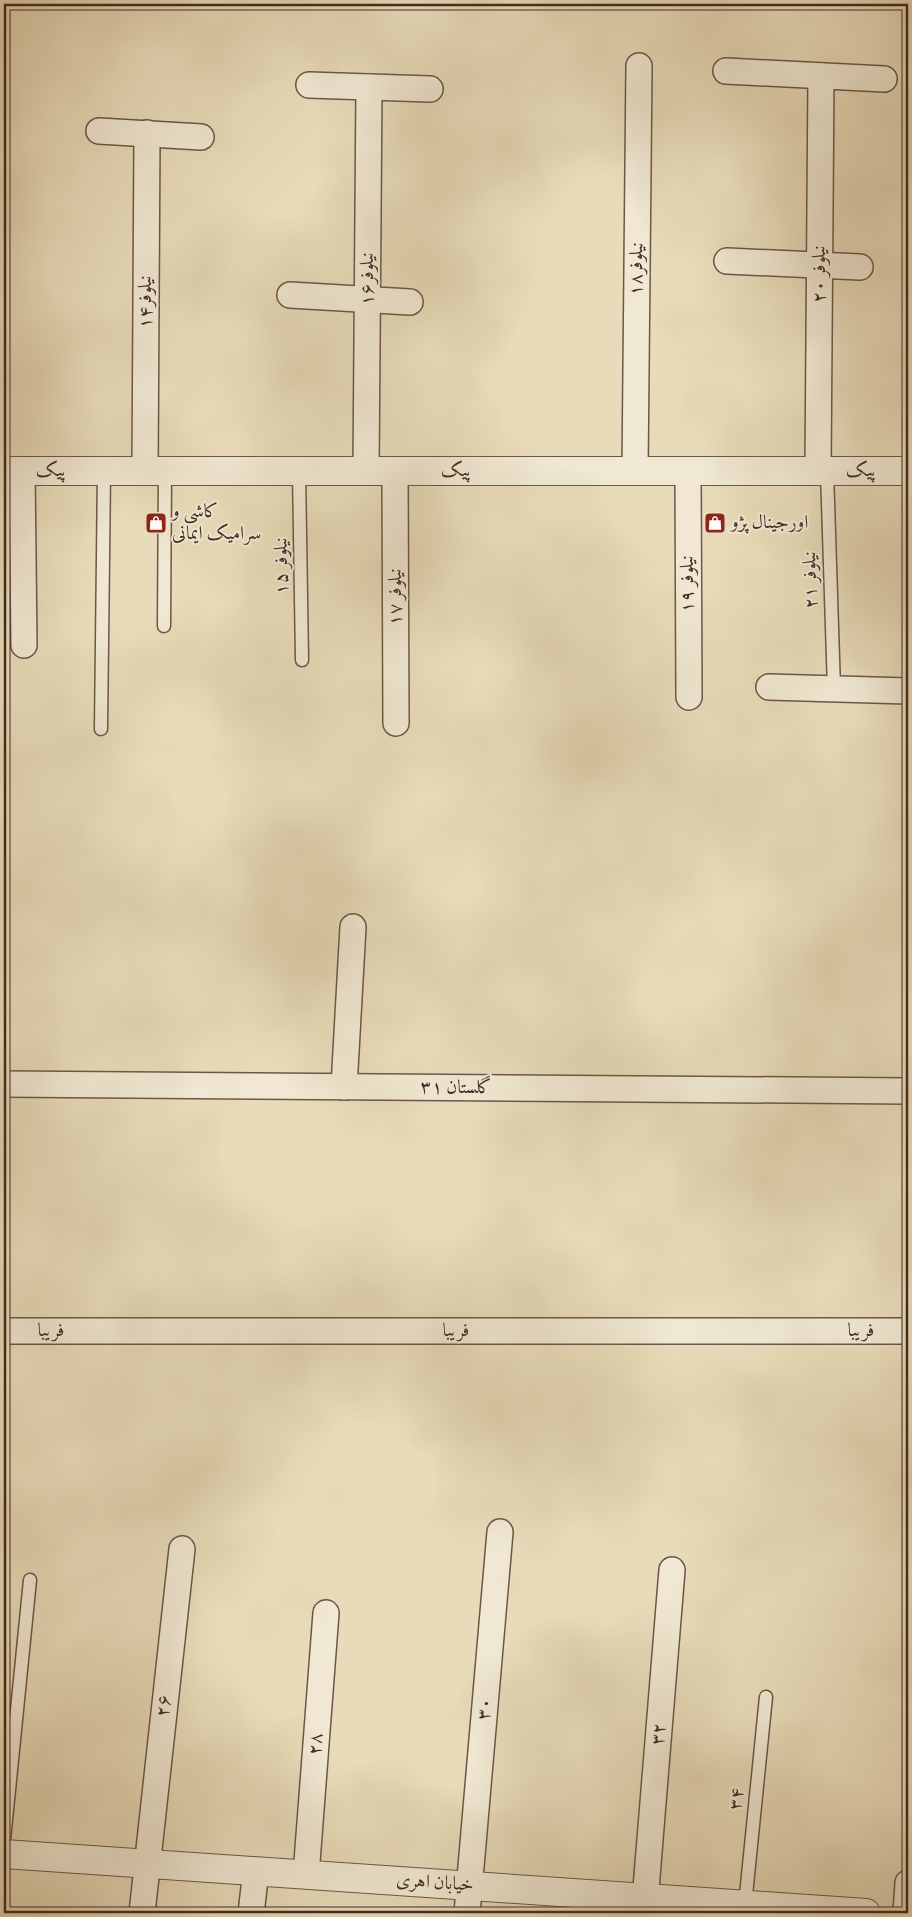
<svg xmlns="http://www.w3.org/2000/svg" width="912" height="1917" font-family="Vollkorn,Amiri,serif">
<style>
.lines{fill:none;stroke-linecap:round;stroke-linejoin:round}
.service-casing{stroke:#6c5748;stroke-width:15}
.minor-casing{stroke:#6c5748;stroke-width:28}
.tertiary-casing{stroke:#6c5748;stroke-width:30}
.service{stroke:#f0e8d2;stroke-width:12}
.minor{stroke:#f0e8d2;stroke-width:25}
.tertiary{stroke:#f0e8d2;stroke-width:28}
.labels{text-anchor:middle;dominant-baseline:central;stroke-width:4;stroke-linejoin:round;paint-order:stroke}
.street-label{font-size:19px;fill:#422b22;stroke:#f0e8d2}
.poi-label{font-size:19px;fill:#422b22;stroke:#f0e8d2;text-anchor:start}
</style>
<rect width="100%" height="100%" fill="#e8dbb9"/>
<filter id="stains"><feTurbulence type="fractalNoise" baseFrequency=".004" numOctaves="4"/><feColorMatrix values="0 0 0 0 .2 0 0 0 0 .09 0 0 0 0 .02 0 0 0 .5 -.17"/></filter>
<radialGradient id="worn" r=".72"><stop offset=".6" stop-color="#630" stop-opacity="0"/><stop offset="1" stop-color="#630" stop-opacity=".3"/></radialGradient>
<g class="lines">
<g class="service-casing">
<g id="service">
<polyline points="299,471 302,660"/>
<polyline points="827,471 834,689"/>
<polyline points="164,626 165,471"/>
<polyline points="101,729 104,471"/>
<polyline points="4,1840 30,1580"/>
<polyline points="745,1905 766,1697"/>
</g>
</g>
<g class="minor-casing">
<g id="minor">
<polyline points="726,71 884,79"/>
<polyline points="309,85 430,89"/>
<polyline points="99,131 201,137"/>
<polyline points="727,261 860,267"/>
<polyline points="290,295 410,302"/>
<polyline points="22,471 24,645"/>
<polyline points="145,471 147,133"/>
<polyline points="366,471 369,87"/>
<polyline points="395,471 396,723"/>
<polyline points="635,471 639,66"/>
<polyline points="688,471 689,697"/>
<polyline points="818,471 821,76"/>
<polyline points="769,687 908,691"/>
<polyline points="4,1084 908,1091"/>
<polyline points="344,1087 353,927"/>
<polyline points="4,1331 908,1331"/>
<polyline points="306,1875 326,1613"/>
<polyline points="142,1913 182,1549"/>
<polyline points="251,1913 256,1871"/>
<polyline points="467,1913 500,1532"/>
<polyline points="644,1913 672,1570"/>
<polyline points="906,1913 908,1883"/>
</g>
</g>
<g class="tertiary-casing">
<g id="tertiary">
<polyline points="4,471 908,471"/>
<polyline points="4,1854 866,1913"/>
</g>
</g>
<use href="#service" class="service"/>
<use href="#minor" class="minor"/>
<use href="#tertiary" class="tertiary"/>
</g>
<defs>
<g id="shop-square" transform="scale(1.125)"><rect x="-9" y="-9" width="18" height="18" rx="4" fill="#8f2418" stroke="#f0e8d2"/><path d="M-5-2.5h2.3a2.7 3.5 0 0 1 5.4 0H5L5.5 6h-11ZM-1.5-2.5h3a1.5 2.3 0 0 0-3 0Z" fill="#fff"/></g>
</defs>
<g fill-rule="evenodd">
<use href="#shop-square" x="156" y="523"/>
<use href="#shop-square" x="715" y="523"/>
</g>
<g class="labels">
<g class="street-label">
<text transform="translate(637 269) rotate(-89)">نیلوفر۱۸</text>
<text transform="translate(820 274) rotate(-90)">نیلوفر ۲۰</text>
<text transform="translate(368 279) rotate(-90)">نیلوفر۱۶</text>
<text transform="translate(146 302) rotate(-90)">نیلوفر۱۴</text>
<text x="51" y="471">پیک</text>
<text x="456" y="471">پیک</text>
<text x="861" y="471">پیک</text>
<text transform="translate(282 566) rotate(-91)">نیلوفر ۱۵</text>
<text transform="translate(811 580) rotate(-92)">نیلوفر ۲۱</text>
<text transform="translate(688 584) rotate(-90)">نیلوفر ۱۹</text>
<text transform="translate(396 597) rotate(-90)">نیلوفر ۱۷</text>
<text x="456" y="1088">گلستان ۳۱</text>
<text x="51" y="1331">فریبا</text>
<text x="456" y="1331">فریبا</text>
<text x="861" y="1331">فریبا</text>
<text transform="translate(164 1706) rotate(-84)">۲۶</text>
<text transform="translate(485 1709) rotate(-85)">۳۰</text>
<text transform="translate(659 1734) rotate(-85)">۳۲</text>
<text transform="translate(316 1744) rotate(-86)">۲۸</text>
<text transform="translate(737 1799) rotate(-84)">۳۴</text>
<text transform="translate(435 1883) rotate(4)">خیابان اهری</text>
</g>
<g class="poi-label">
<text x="172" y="512">کاشی و<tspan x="172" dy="22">سرامیک ایمانی</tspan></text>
<text x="731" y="523">اورجینال پژو</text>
</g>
</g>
<rect width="912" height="1917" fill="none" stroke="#e8dbb9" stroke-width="20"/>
<rect x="5" y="5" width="902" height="1907" fill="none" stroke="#422b22" stroke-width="2.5"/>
<rect x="10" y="10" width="892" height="1897" fill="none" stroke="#422b22"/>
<rect width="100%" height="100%" filter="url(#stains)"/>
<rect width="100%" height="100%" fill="url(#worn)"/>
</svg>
